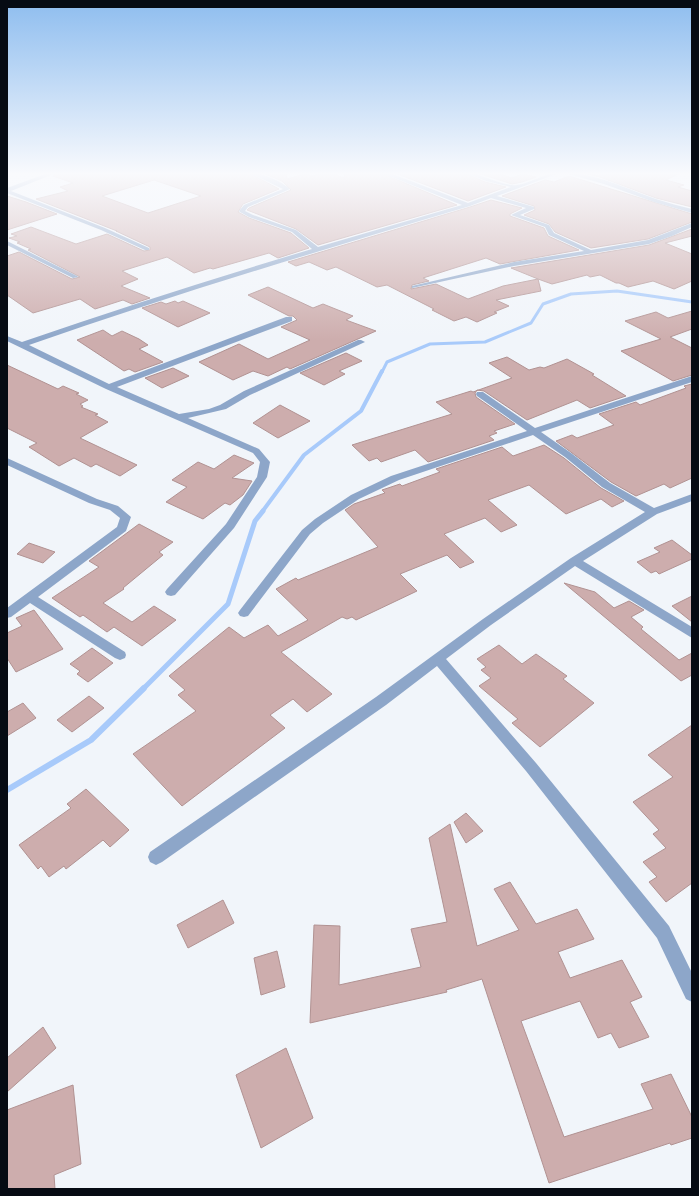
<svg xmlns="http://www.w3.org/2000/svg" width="699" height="1196" font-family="Bitter,serif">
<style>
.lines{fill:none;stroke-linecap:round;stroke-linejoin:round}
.stream-far3{stroke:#a8cafa;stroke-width:3}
.stream-far2{stroke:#a8cafa;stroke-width:4}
.stream-far1{stroke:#a8cafa;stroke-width:5}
.stream{stroke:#a8cafa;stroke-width:6}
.building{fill:#cdadad;stroke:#b19292;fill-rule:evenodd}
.minor{fill:#8da6c9;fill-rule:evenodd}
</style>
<rect width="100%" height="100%" fill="#f1f5fa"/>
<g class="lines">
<polyline class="stream-far3" points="382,372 387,362 430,344 485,342 531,323 543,304 571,294 617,291 692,302"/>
<polyline class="stream-far2" points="262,512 304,455 361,411 382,371"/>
<polyline class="stream-far1" points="143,689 228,604 255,521 263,511"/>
<polyline class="stream" points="7,790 91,740 144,688"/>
</g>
<g class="building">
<path d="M57,173h192l30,16 -36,15 -5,8 11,6 42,15 18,15 -31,10 -9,-5 -56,16 -3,-1 -16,5 -27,-16 -45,14 16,8 -17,7 29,12 -18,6 -9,-4 -28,9 -15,-10 -47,14 -26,-18v-39l12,-4 53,27 8,-2 -52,-27 3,-1 -14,-6 3,-1 -11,-4 8,-2 -6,-2 20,-7 45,17 31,-10 37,17 6,-1v-3l-34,-16h1l-81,-32 32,-8 -8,-4 13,-4 -20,-7zM154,180l47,16 -53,17 -46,-17z"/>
<polygon points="263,173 286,173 287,179 305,174 311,176 331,173 344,178 345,173 381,173 457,205 318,245 296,229 247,210 249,208 291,190 282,181"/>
<polygon points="395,173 465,173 485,182 506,187 468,201"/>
<polygon points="478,173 498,173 512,178 522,174 536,177 522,182 512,184"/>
<polygon points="584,173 599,176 604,173 680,173 666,180 684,185 678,187 692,191 692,207 656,198 600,177"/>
<polygon points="569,176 692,214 692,222 648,239 591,248 555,232 549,224 524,215 535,210 534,206 502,196 545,180 554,182"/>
<polygon points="7,196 26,202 57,214 7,230"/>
<polygon points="491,200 522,208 510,214 510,216 544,228 548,236 579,250 500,264 486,258 423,278 429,281 412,285 411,289 436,284 468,299 503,286 538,279 511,268 649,245 692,229 692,236 665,243 692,254 692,281 674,289 653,281 628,287 619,283 616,283 600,275 590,277 587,275 552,284 538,279 541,291 496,300 509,306 494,312 497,313 477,322 466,317 454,321 432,310 434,309 387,285 377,287 336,267 327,270 309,262 296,266 288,262 470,207"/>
<polygon points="268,287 313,308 323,304 353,316 346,320 376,331 290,369 287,367 268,376 253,371 233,380 199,362 239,344 268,359 310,340 281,327 297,320 293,316 289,316 248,295"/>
<polygon points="175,301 178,303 183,301 210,313 178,327 142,308 161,302 166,304"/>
<polygon points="692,311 692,329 670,337 692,348 692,375 673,381 621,351 661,339 625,321 656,312 668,318"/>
<polygon points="103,330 112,336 122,331 139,339 148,345 139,349 163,362 135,372 129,369 124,371 77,340"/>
<polygon points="346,353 362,361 339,371 345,374 324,385 300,373"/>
<polygon points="507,357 529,370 540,367 544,368 567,359 594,374 592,375 626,396 590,408 577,400 527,420 484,391 477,390 475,393 476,397 515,424 494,431 497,433 489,436 494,440 428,462 415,450 381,462 377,458 369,461 352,445 452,414 436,402 471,391 473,392 512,378 489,363"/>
<polygon points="7,365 58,389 63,386 79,393 76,394 88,400 80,404 83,406 81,407 98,414 95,415 108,422 80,438 137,465 120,476 96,464 91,467 74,458 59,466 29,447 37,443 7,428"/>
<polygon points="173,368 189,376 162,388 145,378"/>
<polygon points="692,384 692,478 670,488 664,484 636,496 611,482 556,441 572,435 577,438 614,425 599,414 636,402 640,405 686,388 684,386"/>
<polygon points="280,405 310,421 278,438 253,423"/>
<polygon points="544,445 564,458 601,488 624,501 612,507 601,499 566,514 529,485 488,500 517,525 501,532 485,518 444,534 474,562 460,568 447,555 400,574 417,591 356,620 352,617 347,619 342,617 281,652 332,694 307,712 293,699 270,715 285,728 182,806 133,754 196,711 178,695 185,690 169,676 229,627 244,638 268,625 278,636 308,620 276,589 296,578 298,580 378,547 345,510 354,504 385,493 382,490 400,484 402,486 440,472 436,469 502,447 513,456"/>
<polygon points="234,455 254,463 232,478 252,481 243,495 230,505 225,503 203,519 166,502 187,487 172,480 198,462 214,469"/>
<polygon points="139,524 173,542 159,552 163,555 123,588 124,589 103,603 132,622 154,606 176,620 142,646 114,627 107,632 83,615 80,617 52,598 99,567 89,561"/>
<polygon points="672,540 692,555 692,559 659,574 656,571 651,573 637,562 660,552 654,548"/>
<polygon points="29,543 55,552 43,563 17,554"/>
<polygon points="564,583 595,592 614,608 629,601 644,610 631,617 643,627 641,629 679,660 692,653 692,675 681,681"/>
<polygon points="692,596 692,622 672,606"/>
<polygon points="34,610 63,649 16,672 7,658 7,633 22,626 16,618"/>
<polygon points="499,645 522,664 536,654 567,676 563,679 594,703 540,747 512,723 518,719 479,686 491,678 481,670 486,667 477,659"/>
<polygon points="92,648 113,663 88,682 77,674 80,671 70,664"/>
<polygon points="89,696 104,708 72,732 57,720"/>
<polygon points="23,703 36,718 7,736 7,712"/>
<polygon points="692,725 692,883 666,902 649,882 657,877 643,862 666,848 653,834 659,830 633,802 673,777 648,755"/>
<polygon points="86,789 129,830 110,847 103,840 66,869 64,866 49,877 41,866 38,869 19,845 71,808 67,804"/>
<polygon points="466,813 483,831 466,843 454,822"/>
<polygon points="450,824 477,946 519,930 494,889 510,882 536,924 577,909 594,939 558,952 570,978 622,960 642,997 630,1002 649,1037 619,1048 611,1033 598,1038 580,1001 521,1021 564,1137 653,1109 641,1084 671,1074 692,1117 692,1138 671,1145 670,1143 549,1183 482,979 446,990 447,992 310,1023 314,925 340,926 339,985 421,967 411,929 447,922 429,838"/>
<polygon points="223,900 234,923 188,948 177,925"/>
<polygon points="277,951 285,987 261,995 254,958"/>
<polygon points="43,1027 56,1048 7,1092 7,1058"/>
<polygon points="286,1048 313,1118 261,1148 236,1075"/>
<polygon points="73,1085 81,1164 54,1175 55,1189 7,1189 7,1110"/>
</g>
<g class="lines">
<g class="minor">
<polygon points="48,173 56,173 11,191 105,228 149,248 149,250 145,250 101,230 7,193 7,188"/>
<path d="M250,173c13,0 29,7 40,16l-42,18 -3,4 8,4 43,15 22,17 144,-42 -80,-32h8l78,30 43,-16 -25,-6 -20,-8c15,0 38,14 51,12 15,-2 27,-12 42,-12l-62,23 37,11v2l-14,6 29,10 5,8 37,17 57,-10 44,-17v4l-20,9 -23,8 -135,22 -102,22v-2l102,-24 70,-11 -35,-16 -4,-8 -34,-12 15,-7 -35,-10 -21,8c-148,44 -295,88 -441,139l80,39 177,-67h6v4l-175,66 62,27 30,-5 11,-4 24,-14 114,-51h3l4,2 -115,53 -24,14 -38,9 71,31 11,13 -3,15 -33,51 -59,67 -4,1 -4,-1 -2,-3 2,-3 59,-65 31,-47 3,-15 -7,-9 -147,-64 -99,-48v-5l15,6c96,-33 193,-64 290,-93l-20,-17 -43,-15 -9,-5 -1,-1 5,-6 39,-16z"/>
<path d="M565,173c31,0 62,16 91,26 12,4 24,7 36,10v4l-38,-11 -50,-18z"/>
<polygon points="7,241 77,276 78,277 73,278 7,245"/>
<polygon points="692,376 692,382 541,432 571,453 610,483 654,508 692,494 692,501 657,514 583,561 692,627 692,638 575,566 491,625 446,659 536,763 669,926 692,973 692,1002 686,999 657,938 526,771 437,666 386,705 162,862 156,865 150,862 148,857 150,852 376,697 483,619 571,558 645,512 602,487 565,457 533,435 399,480 359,499 323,523 310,534 248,616 244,617 240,616 238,613 240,610 302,530 315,519 351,495 391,476 527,431 477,396 476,394 477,392 483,392 535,428"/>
<polygon points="7,458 97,499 118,506 131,517 126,531 38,597 125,652 126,655 125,658 120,660 115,658 30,603 11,617 7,618 7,608 117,527 120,518 110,510 89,503 7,465"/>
</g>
</g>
<linearGradient id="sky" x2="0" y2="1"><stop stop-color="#8ebdef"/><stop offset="0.51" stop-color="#f9fafd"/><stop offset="1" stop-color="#f9fafd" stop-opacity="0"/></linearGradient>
<rect width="699" height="341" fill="url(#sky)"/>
<rect width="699" height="1196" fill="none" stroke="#060b13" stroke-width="16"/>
</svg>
